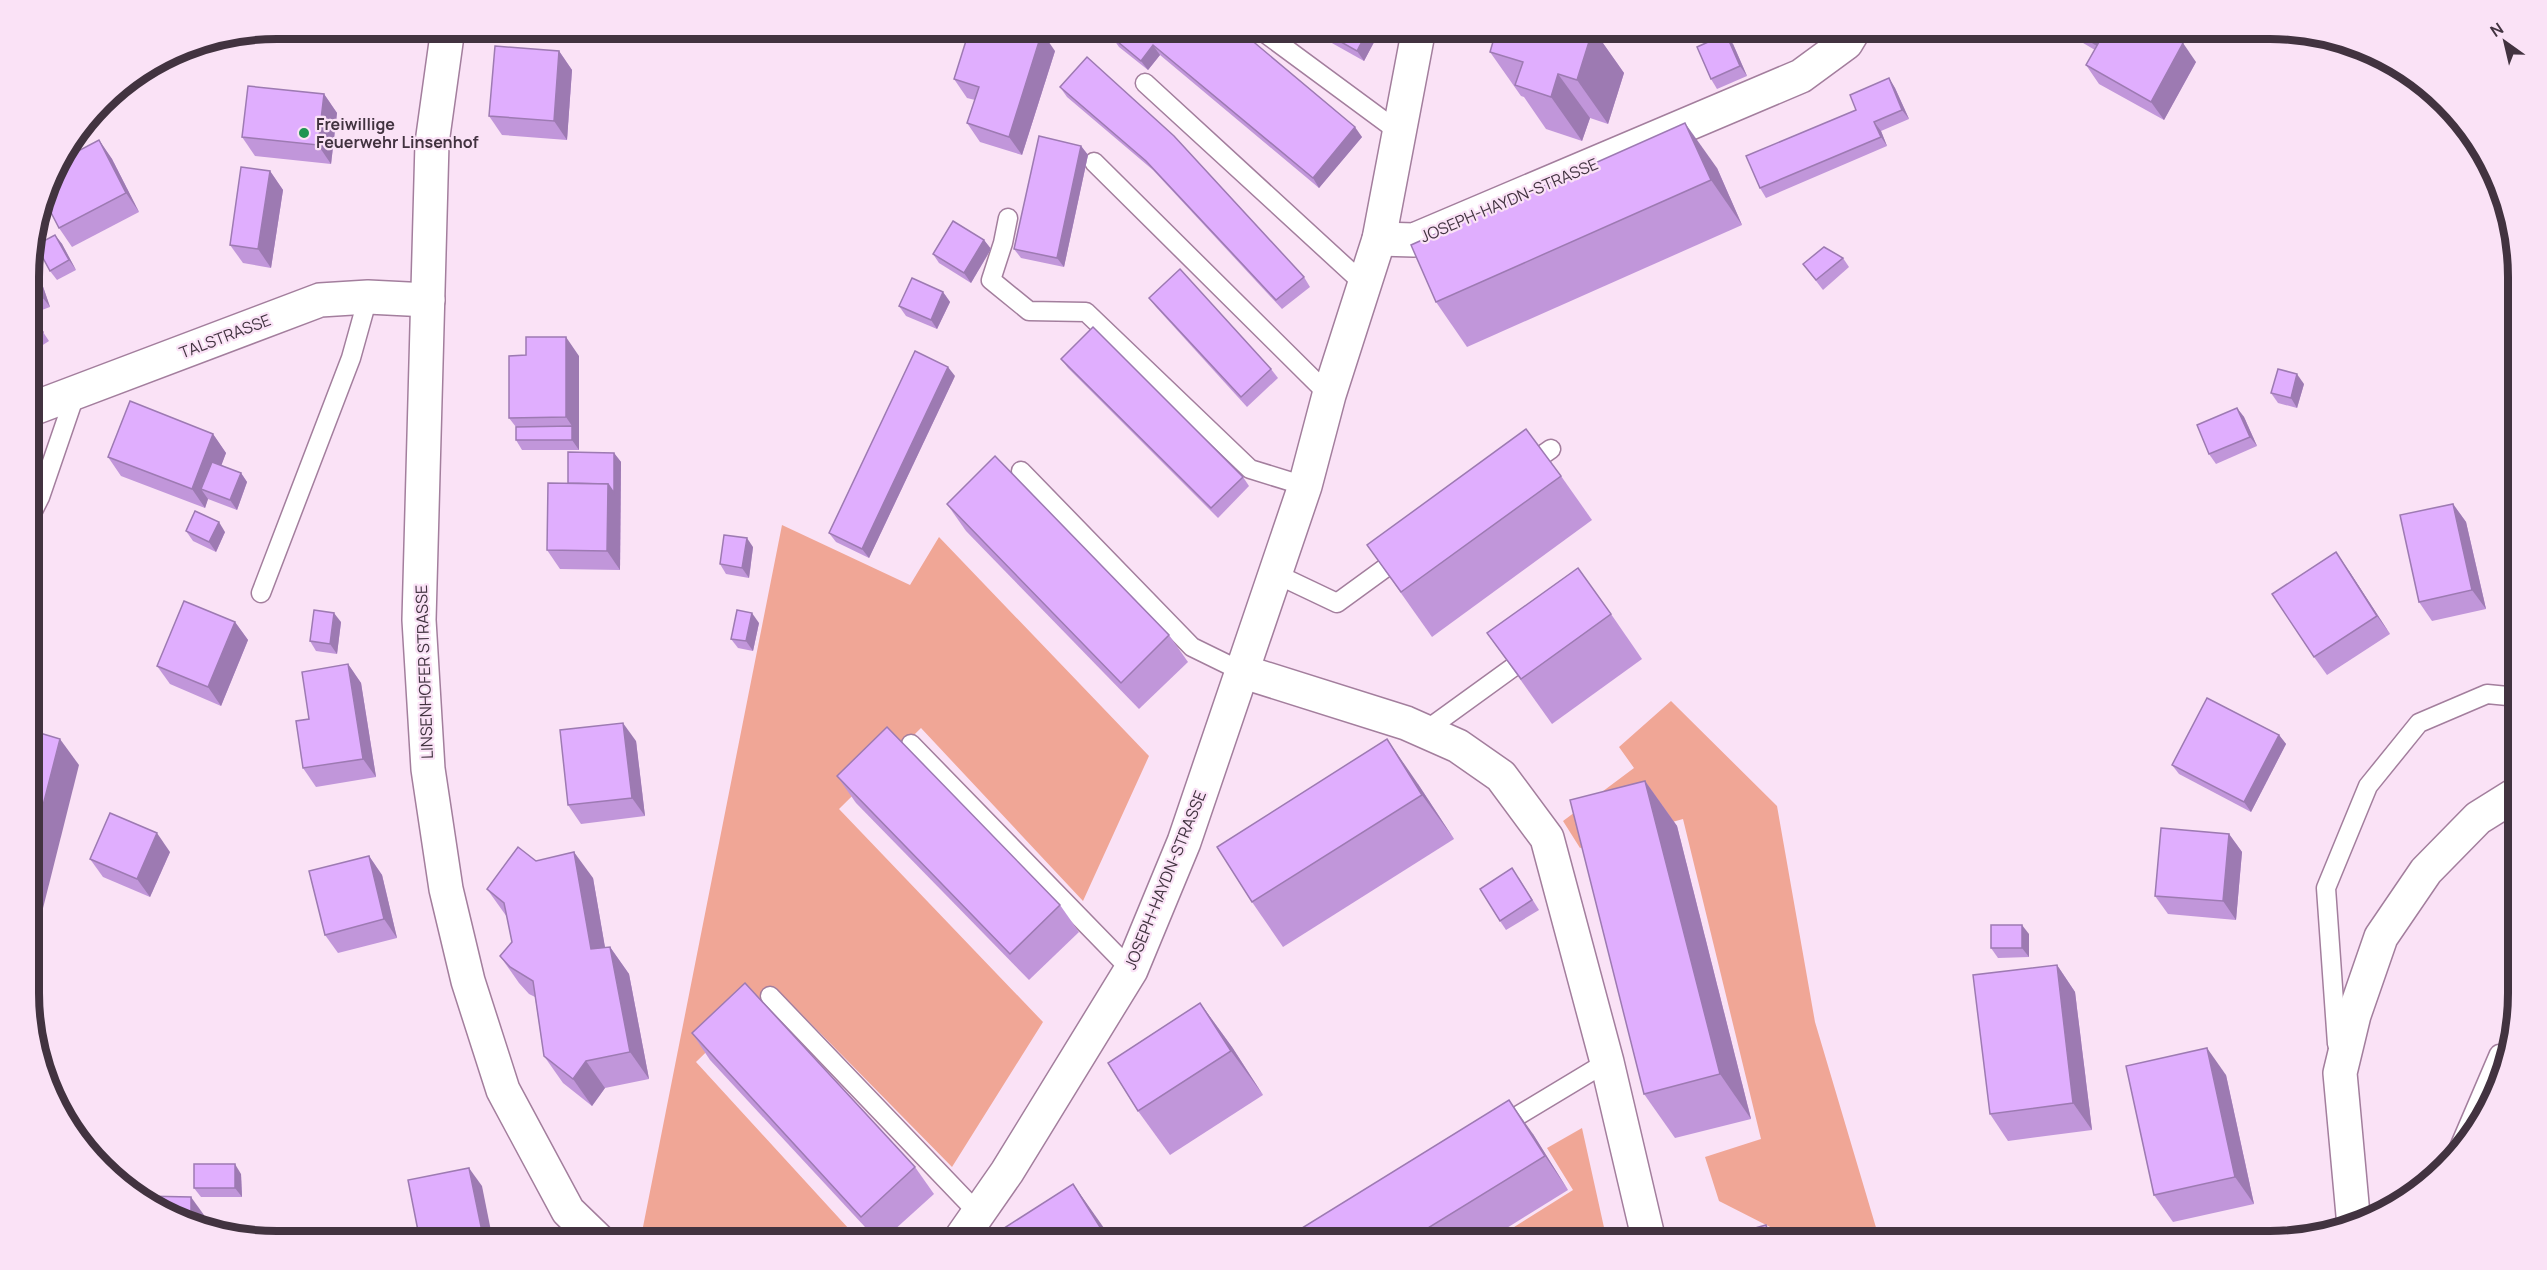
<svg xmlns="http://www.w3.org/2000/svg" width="2547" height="1270" font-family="Manrope,sans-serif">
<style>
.green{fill:#f0a696}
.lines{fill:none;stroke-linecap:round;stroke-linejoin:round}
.lane-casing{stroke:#a37e9d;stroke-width:21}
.street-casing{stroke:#a37e9d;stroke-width:36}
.lane{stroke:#fff;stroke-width:18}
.street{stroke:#fff;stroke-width:33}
.wall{fill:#c196da}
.shaded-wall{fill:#9d7ab2}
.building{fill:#e0aefe;stroke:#9d7ab2;stroke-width:1.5}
.poi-dot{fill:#1e9551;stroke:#fae2f6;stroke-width:2}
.labels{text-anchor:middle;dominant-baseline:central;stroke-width:4.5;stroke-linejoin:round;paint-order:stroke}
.poi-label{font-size:16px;font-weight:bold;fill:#423340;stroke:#fae2f6;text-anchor:start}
.street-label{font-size:16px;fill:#423340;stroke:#fae2f6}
.rim{fill:none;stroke:#423340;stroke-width:8}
</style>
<rect width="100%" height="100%" fill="#fae2f6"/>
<g class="green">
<polygon points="782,525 910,585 939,537 1149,756 1083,901 921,728 839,809 1043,1022 952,1167 774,986 696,1062 860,1241 646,1241 641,1237"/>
<polygon points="1671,701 1777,806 1815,1022 1880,1241 1787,1241 1786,1235 1719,1201 1705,1157 1761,1139 1683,819 1580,848 1563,821 1634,768 1619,747"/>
<polygon points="1582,1128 1607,1241 1492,1241 1573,1190 1547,1148"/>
</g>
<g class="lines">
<g class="lane-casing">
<g id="lane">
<polyline points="1258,28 1399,132"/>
<polyline points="1145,83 1365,285"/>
<polyline points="1094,162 1329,395"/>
<polyline points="1008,218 1003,243 991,280 1029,311 1086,312 1250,469 1305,486"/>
<polyline points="1525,467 1551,449"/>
<polyline points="1021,471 1192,647 1241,671"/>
<polyline points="30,517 40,497 76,392"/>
<polyline points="1276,574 1337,603 1403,555"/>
<polyline points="261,593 351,358 368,297"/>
<polyline points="1425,731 1530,655"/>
<polyline points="911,744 1131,970"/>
<polyline points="770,996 978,1213"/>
<polyline points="2337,1044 2326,888 2368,786 2419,723 2487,694 2518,697"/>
<polyline points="1499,1127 1607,1062"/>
<polyline points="2454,1159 2499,1054"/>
</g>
</g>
<g class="street-casing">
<g id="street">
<polyline points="448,28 432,143 419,620 428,769 446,889 468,981 503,1090 568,1211 599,1241"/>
<polyline points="1379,239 1414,240 1801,76 1846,43 1855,28"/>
<polyline points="29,410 320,300 368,297 428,300"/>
<polyline points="1241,671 1406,723 1458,746 1501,776 1547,838 1607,1062 1649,1241"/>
<polyline points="2354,1226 2340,1073 2354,1015 2381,937 2426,871 2478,818 2518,793"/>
<polyline points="959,1241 1007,1172 1131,970 1184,842 1305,486 1329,395 1379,239 1419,28"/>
</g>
</g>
<use href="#lane" class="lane"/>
<use href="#street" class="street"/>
</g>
<g class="wall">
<polygon points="1119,28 1362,137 1319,188 1160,55 1148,70 1119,47 1112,37"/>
<polygon points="1305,28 1380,28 1381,29 1364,61"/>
<polygon points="1495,28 1593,29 1624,73 1608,124 1590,118 1582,141 1546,129 1524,97 1521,96 1490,52 1497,31"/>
<polygon points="2071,30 2196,62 2164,120 2099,84 2086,65 2095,50 2078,40"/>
<polygon points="1733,44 1747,76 1717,89 1711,79"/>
<polygon points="559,51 572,70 567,140 502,135 489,116"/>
<polygon points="1055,51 1022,155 980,142 967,123 975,100 967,98 954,79"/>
<polygon points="1889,78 1895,88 1909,119 1881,131 1887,146 1766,198 1760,188 1856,110"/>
<polygon points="1060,87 1304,277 1310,287 1282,309 1153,170 1067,97"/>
<polygon points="324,94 337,113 331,164 255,156 242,137"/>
<polygon points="99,140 112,159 139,212 72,247 59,228"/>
<polygon points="1081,146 1088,155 1064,267 1021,258 1014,249"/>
<polygon points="1717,168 1742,225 1467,347 1436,302"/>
<polygon points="270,171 283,190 271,268 243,263 230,245"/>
<polygon points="55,235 62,244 76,270 57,280 50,271"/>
<polygon points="984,240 991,249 971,283 939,263 933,254"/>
<polygon points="1843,258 1849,267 1823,290 1803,264"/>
<polygon points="29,263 38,272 50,307 31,314 49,341 29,354"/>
<polygon points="943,292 950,302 937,329 906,316 899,306"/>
<polygon points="1149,298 1271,369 1278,378 1247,407 1156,307"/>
<polygon points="579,356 579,450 522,450 516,440 516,427 509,418"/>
<polygon points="1061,359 1243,477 1249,486 1218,518 1068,368"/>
<polygon points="955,376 869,558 836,542 829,533"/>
<polygon points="2304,384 2297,408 2278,403 2271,393"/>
<polygon points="2237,408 2244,417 2257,446 2216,464 2209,454"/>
<polygon points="213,434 226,453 221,465 241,473 247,482 237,510 208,499 205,508 121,476 108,457"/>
<polygon points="614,453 621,462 620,570 560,569 547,550 568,483"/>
<polygon points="1561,476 1592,520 1432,637 1367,545"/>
<polygon points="947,504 1169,635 1188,662 1139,709 966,531"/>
<polygon points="2453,504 2466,522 2486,609 2432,621 2419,602"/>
<polygon points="186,531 225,532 216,552 193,541"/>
<polygon points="753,547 749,578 726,574 720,564"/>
<polygon points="2349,571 2390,634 2327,675 2314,657"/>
<polygon points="1611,614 1642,659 1552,724 1487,633"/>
<polygon points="235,622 248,640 221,706 170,684 157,666"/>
<polygon points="341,622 337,654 316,651 310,641"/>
<polygon points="759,623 753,651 738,648 731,639"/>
<polygon points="348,664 361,683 376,777 316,787 303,768 309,719"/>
<polygon points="2279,735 2286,744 2251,812 2179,774 2172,765"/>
<polygon points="636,741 645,816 581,824 568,805"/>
<polygon points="837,776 1060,905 1079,932 1029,980 856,803"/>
<polygon points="1645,781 1677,826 1751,1119 1675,1138 1644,1094"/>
<polygon points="1418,784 1454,839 1283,947 1252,902"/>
<polygon points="2229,834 2242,852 2236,920 2168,914 2155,896"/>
<polygon points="170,852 150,897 103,877 90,859"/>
<polygon points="369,856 382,875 397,938 338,953 325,935"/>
<polygon points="536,861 593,878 605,948 610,947 629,974 649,1079 605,1088 592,1106 563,1083 544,1056 535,997 529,994 519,983 500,956 512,942 507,917 487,889"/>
<polygon points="1519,878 1539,910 1506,930 1500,921"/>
<polygon points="2029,934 2029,957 1998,958 1991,948"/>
<polygon points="2057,965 2075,992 2092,1130 2008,1141 1990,1114"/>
<polygon points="1200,1003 1232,1047 1263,1095 1170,1155 1138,1111"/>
<polygon points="692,1033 915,1167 934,1194 882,1241 878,1241 710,1060"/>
<polygon points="2226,1075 2254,1204 2173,1222 2154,1195"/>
<polygon points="1533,1134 1568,1190 1486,1241 1281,1241"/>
<polygon points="241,1174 242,1197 201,1197 194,1188"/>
<polygon points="1073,1184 1112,1241 984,1241"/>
</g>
<g class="shaded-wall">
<polygon points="1369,28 1381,29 1364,61 1357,51"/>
<polygon points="2104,28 2108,28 2101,54 2095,44"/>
<polygon points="1593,29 1624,73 1608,124 1577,80"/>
<polygon points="1042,32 1055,51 1022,155 1009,137"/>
<polygon points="1726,34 1733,44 1747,76 1740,66"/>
<polygon points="2183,43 2196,62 2164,120 2151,102"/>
<polygon points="1153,45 1160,55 1148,70 1141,61"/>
<polygon points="559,51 572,70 567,140 554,121"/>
<polygon points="1558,74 1590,118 1582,141 1551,97"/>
<polygon points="1889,78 1895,88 1909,119 1902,110"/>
<polygon points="324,94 337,113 331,164 318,145"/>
<polygon points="1874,122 1881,131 1887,146 1881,137"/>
<polygon points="1685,123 1717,168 1742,225 1711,180"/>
<polygon points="1355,127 1362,137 1319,188 1313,178"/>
<polygon points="99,140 112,159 139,212 126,193"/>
<polygon points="1081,146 1088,155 1064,267 1057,258"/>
<polygon points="270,171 283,190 271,268 258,249"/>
<polygon points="55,235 62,244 76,270 69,260"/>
<polygon points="984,240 991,249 971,283 964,273"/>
<polygon points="31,262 38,272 50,307 43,298"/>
<polygon points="943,292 950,302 937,329 931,320"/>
<polygon points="566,337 579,356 579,450 572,440 572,426 566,417"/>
<polygon points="948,367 955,376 869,558 862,549"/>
<polygon points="2297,374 2304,384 2297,408 2291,398"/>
<polygon points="2237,408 2244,417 2257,446 2250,437"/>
<polygon points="213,434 226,453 211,493 201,489 208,499 205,508 192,489"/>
<polygon points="614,453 621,462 620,570 607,551 608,484"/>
<polygon points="241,473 247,482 237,510 230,500"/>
<polygon points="2453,504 2466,522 2486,609 2472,590"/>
<polygon points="219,522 225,532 216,552 209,542"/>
<polygon points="747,538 753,547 749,578 742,568"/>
<polygon points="2336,552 2349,571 2390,634 2377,616"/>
<polygon points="334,613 341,622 337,654 330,644"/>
<polygon points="752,613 759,623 753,651 746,641"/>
<polygon points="235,622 248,640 221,706 208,687"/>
<polygon points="348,664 361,683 376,777 363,759"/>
<polygon points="623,723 636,741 645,816 632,798"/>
<polygon points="2279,735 2286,744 2251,812 2244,802"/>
<polygon points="60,739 79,765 31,956 30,856"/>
<polygon points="1387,739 1418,784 1454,839 1422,795"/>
<polygon points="1645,781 1677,826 1751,1119 1720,1074"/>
<polygon points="157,833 170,852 150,897 137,879"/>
<polygon points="2229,834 2242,852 2236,920 2223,901"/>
<polygon points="574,852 593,878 610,976 591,949"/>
<polygon points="369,856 382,875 397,938 384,919"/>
<polygon points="2022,925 2029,934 2029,957 2022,948"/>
<polygon points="610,947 629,974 649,1079 630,1052"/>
<polygon points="2057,965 2075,992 2092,1130 2073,1103"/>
<polygon points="1200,1003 1232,1047 1263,1095 1231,1051"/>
<polygon points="2207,1048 2226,1075 2254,1204 2235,1177"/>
<polygon points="586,1061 605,1088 592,1106 573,1079"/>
<polygon points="1509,1100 1533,1134 1568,1190 1545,1156"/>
<polygon points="235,1164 241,1174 242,1197 235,1188"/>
<polygon points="469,1168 482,1186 493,1241 484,1241"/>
<polygon points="1073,1184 1104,1228 1112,1241 1110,1241 1105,1235"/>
<polygon points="191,1197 204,1215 204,1224 191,1221"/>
<polygon points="1766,1225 1777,1241 1770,1241"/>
</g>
<g class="building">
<polygon points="970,28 1030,28 1042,32 1009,137 967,123 979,87 954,79"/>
<polygon points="1119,28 1237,28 1355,127 1313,178 1153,45 1141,61 1112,37"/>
<polygon points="1316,28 1369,28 1357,51"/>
<polygon points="1497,28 1592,28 1593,29 1577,80 1558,74 1551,97 1515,85 1523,62 1490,52"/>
<polygon points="2072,28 2104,28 2095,44 2071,30"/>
<polygon points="2107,28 2156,28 2183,43 2151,102 2086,65"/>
<polygon points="1726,34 1740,66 1711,79 1697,47"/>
<polygon points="495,46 559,51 554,121 489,116"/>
<polygon points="1087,57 1174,136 1304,277 1276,300 1146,161 1060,87"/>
<polygon points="1889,78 1902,110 1874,122 1881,137 1760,188 1746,156 1856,110 1850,95"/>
<polygon points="248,86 324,94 318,145 242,137"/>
<polygon points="1685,123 1711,180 1436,302 1411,245"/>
<polygon points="1039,136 1081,146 1057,258 1014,249"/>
<polygon points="99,140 126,193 59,228 45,201 54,167 59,161"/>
<polygon points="241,167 270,171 258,249 230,245"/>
<polygon points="953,221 984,240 964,273 933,254"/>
<polygon points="55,235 69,260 50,271 36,245"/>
<polygon points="1824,247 1843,258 1816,280 1803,264"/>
<polygon points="31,262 43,298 29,303 29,263"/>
<polygon points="1180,269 1271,369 1241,397 1149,298"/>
<polygon points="912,278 943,292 931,320 899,306"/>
<polygon points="29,311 43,332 29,340"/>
<polygon points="1093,327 1243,477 1211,508 1061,359"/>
<polygon points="526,337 566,337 566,417 509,418 509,356 526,355"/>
<polygon points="915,351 948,367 862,549 829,533"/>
<polygon points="2278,369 2297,374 2291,398 2271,393"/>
<polygon points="130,401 213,434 192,489 108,457"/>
<polygon points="2237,408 2250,437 2209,454 2197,425"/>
<polygon points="572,426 572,440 516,440 516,427"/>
<polygon points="1526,429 1561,476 1401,592 1367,545"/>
<polygon points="568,452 614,453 614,493 608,484 568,483"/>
<polygon points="995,456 1169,635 1121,683 947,504"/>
<polygon points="212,462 241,473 230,500 201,489"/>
<polygon points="548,483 608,484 607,551 547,550"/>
<polygon points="2453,504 2472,590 2419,602 2400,515"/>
<polygon points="195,511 219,522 209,542 186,531"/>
<polygon points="724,535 747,538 742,568 720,564"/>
<polygon points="2336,552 2377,616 2314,657 2272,594"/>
<polygon points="1578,568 1611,614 1521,679 1487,633"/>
<polygon points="184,601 235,622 208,687 157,666"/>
<polygon points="314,610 334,613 330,644 310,641"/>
<polygon points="737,610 752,613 746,641 731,639"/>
<polygon points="348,664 363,759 303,768 296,721 309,719 302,672"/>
<polygon points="2207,698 2279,735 2244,802 2172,765"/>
<polygon points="623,723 632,798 568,805 560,730"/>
<polygon points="887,727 1060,905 1010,954 837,776"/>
<polygon points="30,730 60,739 30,856"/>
<polygon points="1387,739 1422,795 1252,902 1217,847"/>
<polygon points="1645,781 1720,1074 1644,1094 1570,800"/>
<polygon points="110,813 157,833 137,879 90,859"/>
<polygon points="2161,828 2229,834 2223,901 2155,896"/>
<polygon points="518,847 536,861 574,852 591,949 610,947 630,1052 586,1061 573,1079 544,1056 533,981 510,967 500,956 512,942 504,903 487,889"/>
<polygon points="369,856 384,919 325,935 309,871"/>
<polygon points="1512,868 1532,900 1500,921 1480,889"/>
<rect x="1991" y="925" width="31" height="23"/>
<polygon points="2057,965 2073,1103 1990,1114 1973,975"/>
<polygon points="745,983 915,1167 861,1217 692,1033"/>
<polygon points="1200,1003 1231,1051 1138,1111 1108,1063"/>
<polygon points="2207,1048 2235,1177 2154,1195 2126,1066"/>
<polygon points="1509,1100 1545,1156 1407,1241 1281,1241"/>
<rect x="194" y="1164" width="41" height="24"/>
<polygon points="469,1168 484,1241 420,1241 408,1180"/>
<polygon points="1073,1184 1105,1235 1095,1241 984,1241"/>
<polygon points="143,1196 191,1197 191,1221 168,1216"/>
<polygon points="1766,1225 1770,1241 1709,1241"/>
<polygon points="2272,1234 2273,1241 2242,1241"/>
</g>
<circle class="poi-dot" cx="304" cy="133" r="6"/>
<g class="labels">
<g class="poi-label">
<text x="316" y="124">Freiwillige<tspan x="316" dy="18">Feuerwehr Linsenhof</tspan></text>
</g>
<g class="street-label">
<text transform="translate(1509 200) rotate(-23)">JOSEPH-HAYDN-STRASSE</text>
<text transform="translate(225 336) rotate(-21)">TALSTRASSE</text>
<text transform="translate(424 672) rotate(-92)">LINSENHOFER STRASSE</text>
<text transform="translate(1165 880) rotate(-68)">JOSEPH-HAYDN-STRASSE</text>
</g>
</g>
<path d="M0 0H2547V1270H0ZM277 39H2270A238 238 0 0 1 2508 277V993A238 238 0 0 1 2270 1231H277A238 238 0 0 1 39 993V277A238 238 0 0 1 277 39Z" fill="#fae2f6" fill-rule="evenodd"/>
<path class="rim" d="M277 39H2270A238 238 0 0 1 2508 277V993A238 238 0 0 1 2270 1231H277A238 238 0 0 1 39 993V277A238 238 0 0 1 277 39Z"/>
<g transform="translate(2505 42) rotate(326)" stroke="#fae2f6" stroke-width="4.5" paint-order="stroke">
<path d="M0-4.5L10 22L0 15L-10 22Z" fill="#423340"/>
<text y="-9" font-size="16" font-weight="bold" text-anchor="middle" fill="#423340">N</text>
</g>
</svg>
